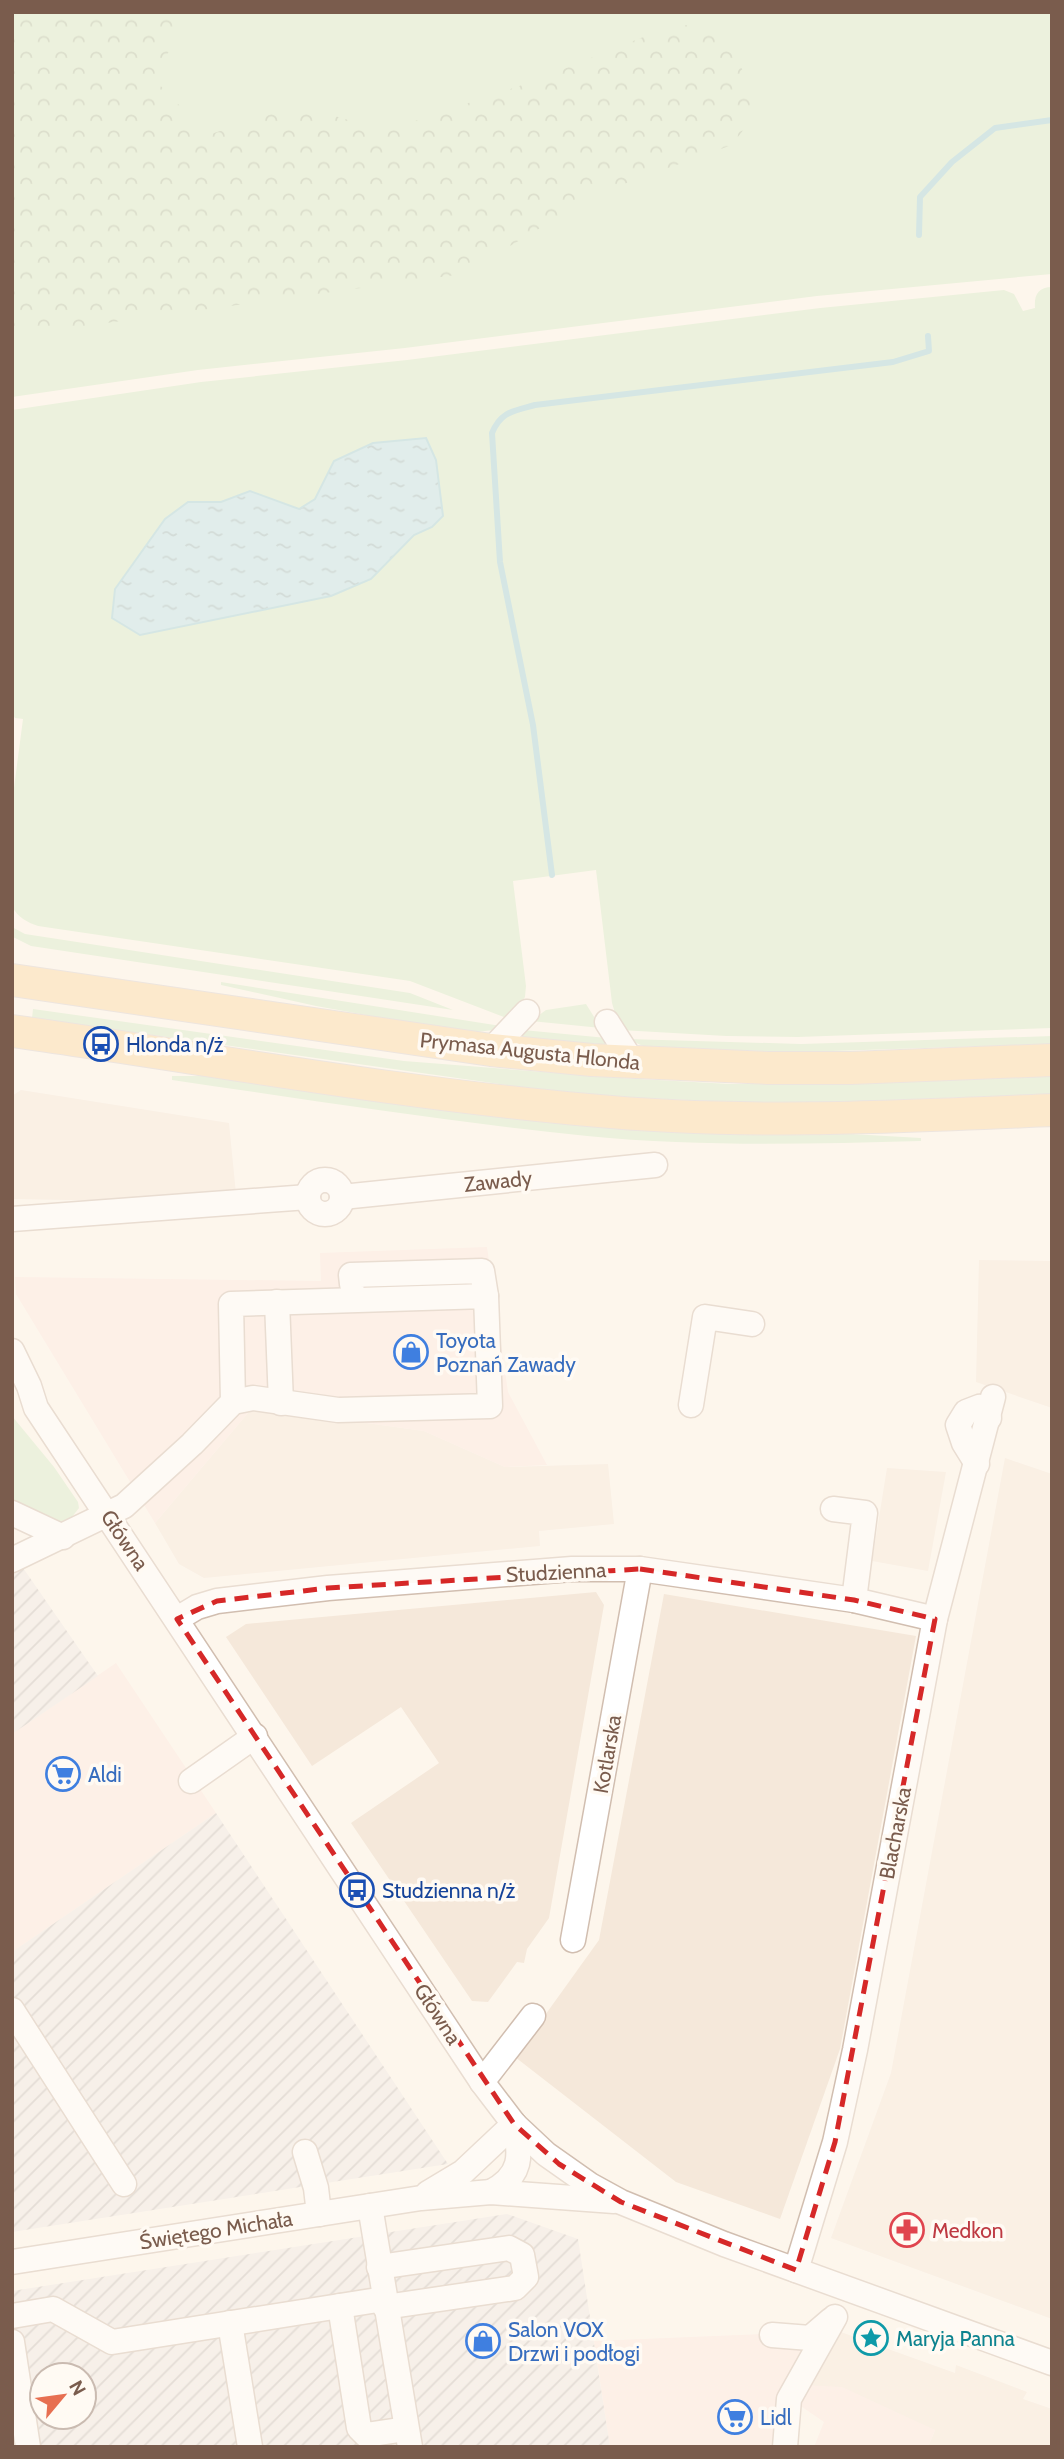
<svg xmlns="http://www.w3.org/2000/svg" width="1064" height="2459" font-family="Cabin,sans-serif">
<style>
.residential{fill:#f5e8da}
.commercial{fill:#fde8e0}
.industrial{fill:url(#industrial-furrows);fill-rule:evenodd}
.grass{fill:#d8ecc9}
.forest{fill:url(#forest-crowns)}
.water{fill:url(#water-ripples);stroke:#a5d3da;stroke-width:2}
.lines{fill:none;stroke-linecap:round;stroke-linejoin:round}
.stream{stroke:#a5d3da;stroke-width:6}
.minor-casing{stroke:#d1beb0;stroke-width:27}
.major-casing{stroke:#dad1cd;stroke-width:34}
.minor{stroke:#fff;stroke-width:24}
.major{stroke:#fbd9a5;stroke-width:32}
.marked{fill:none;stroke:#d62828;stroke-width:5;stroke-dasharray:14 9;stroke-linejoin:round}
.labels{text-anchor:middle;dominant-baseline:central;stroke-width:7;stroke-linejoin:round;paint-order:stroke}
.transit-label{font-size:21px;fill:#164399;stroke:#fffaf3;text-anchor:start}
.street-label{font-size:21px;fill:#7a5c4d;stroke:#fffaf3}
.shop-label{font-size:21px;fill:#366cbe;stroke:#fffaf3;text-anchor:start}
.health-label{font-size:21px;fill:#be3a42;stroke:#fffaf3;text-anchor:start}
.culture-label{font-size:21px;fill:#0d838f;stroke:#fffaf3;text-anchor:start}
</style>
<defs>
<pattern id="industrial-furrows" width="10" height="10" patternUnits="userSpaceOnUse" patternTransform="scale(1.75)"><rect width="10" height="10" fill="#efe9e4"/><path d="M-1 1l2-2M0 10L10 0M9 11l2-2" fill="none" stroke="#c7c0bb"/></pattern>
<pattern id="forest-crowns" width="20" height="18" patternUnits="userSpaceOnUse" patternTransform="scale(1.75)"><rect width="20" height="18" fill="#d8ecc9"/><path d="M2 6a3 3 0 1 1 6 0M12 15a3 3 0 1 1 6 0" fill="none" stroke="#b4c2a5"/></pattern>
<pattern id="water-ripples" width="26" height="14" patternUnits="userSpaceOnUse" patternTransform="scale(1.75)"><rect width="26" height="14" fill="#bfe3e8"/><path d="M2 4q2-2 4 0t4 0M15 11q2-2 4 0t4 0" fill="none" stroke="#a0bbbe"/></pattern>
</defs>
<rect width="100%" height="100%" fill="#fdf6ec"/>
<g class="residential">
<polygon points="21,1090 229,1123 236,1194 121,1201 12,1199 12,1096"/>
<polygon points="979,1260 1052,1261 1052,1408 976,1382"/>
<polygon points="253,1407 424,1431 505,1467 608,1464 614,1524 539,1531 540,1546 204,1578 179,1564 155,1523"/>
<polygon points="1005,1458 1052,1474 1052,2319 831,2238 891,2073"/>
<polygon points="887,1468 946,1472 928,1571 872,1561"/>
<polygon points="596,1592 604,1605 549,1918 527,1949 524,1963 517,1962 488,2002 472,2001 351,1823 439,1763 401,1707 312,1766 226,1637 246,1624"/>
<polygon points="664,1594 916,1636 840,2049 780,2219 676,2182 515,2057 599,1940"/>
<polygon points="838,2331 955,2373 956,2365 1027,2392 1023,2399 1052,2409 1052,2447 928,2447 935,2430 803,2385"/>
</g>
<g class="commercial">
<polygon points="487,1247 508,1392 547,1465 505,1467 424,1431 253,1407 155,1523 16,1294 15,1277 321,1281 320,1253"/>
<polygon points="116,1663 216,1813 12,1952 12,1734"/>
<polygon points="838,2331 804,2385 842,2387 935,2430 928,2447 814,2447 824,2422 795,2402 790,2447 610,2447 594,2341"/>
</g>
<g class="industrial">
<polygon points="12,1543 21,1565 98,1676 12,1734"/>
<polygon points="216,1813 448,2164 12,2232 12,1952"/>
<path d="M507,2214l71,25 32,208h-598v-156zM42,2375h42v42h-42z"/>
</g>
<g class="grass">
<polygon points="12,12 1052,12 1052,274 817,296 405,348 198,370 12,397"/>
<path d="M1052,287v741l-254,9 -72,-1 -106,-6 -8,-27 -16,-133 -83,11 13,105 -1,11 -16,22 -99,-38 -372,-55c-11,-4 -20,-8 -26,-20v-103l11,-84 -8,-1 -3,-4v-304l189,-28 206,-22 413,-52 184,-18 10,4 9,17 12,-3c-1,-13 3,-21 17,-21z"/>
<polygon points="12,927 25,934 410,993 453,1010 31,946 13,937"/>
<polygon points="221,982 501,1026 494,1030 476,1032 405,1022 316,1006 221,985"/>
<polygon points="586,1004 601,1028 531,1021 546,1010"/>
<polygon points="33,1009 404,1061 621,1078 730,1084 807,1084 1052,1076 1052,1094 810,1103 733,1102 620,1097 514,1086 32,1018"/>
<polygon points="523,1030 607,1038 609,1045 522,1037 520,1035"/>
<polygon points="1052,1036 1052,1044 802,1052 647,1048 628,1039 801,1044"/>
<path d="M172,1076h41l518,57 120,1 70,4v3c-111,3 -223,6 -334,-5 -139,-14 -277,-36 -415,-56z"/>
<polygon points="12,1416 54,1467 78,1502 79,1508 72,1517 60,1522 12,1505"/>
</g>
<polygon class="forest" points="12,12 190,12 154,79 208,135 298,105 385,131 531,82 678,23 723,35 762,105 732,145 599,193 463,274 12,336"/>
<polygon class="water" points="426,438 436,460 443,516 432,527 414,535 371,579 331,596 140,635 112,618 115,589 165,519 188,502 221,502 250,491 299,509 315,499 334,461 373,443"/>
<g class="lines">
<g class="stream">
<polyline points="919,235 920,197 952,162 995,128 1052,120"/>
<path d="M552,875l-19,-150 -33,-163 -8,-129c9,-22 22,-22 43,-28l358,-43 36,-11 -1,-15"/>
</g>
<g class="minor-casing">
<g id="minor">
<polyline points="607,1022 633,1063"/>
<polyline points="491,1050 527,1012"/>
<circle cx="325" cy="1197" r="17"/>
<polyline points="342,1197 655,1165"/>
<polyline points="12,1219 308,1197"/>
<polyline points="352,1284 351,1275 482,1271 486,1296"/>
<polyline points="277,1302 281,1403"/>
<polyline points="12,1351 29,1386 36,1408 482,2082 514,2124 546,2154 590,2185 621,2202 724,2244 1052,2363"/>
<polyline points="691,1405 705,1317 752,1324"/>
<polyline points="977,1464 964,1443 958,1425 966,1412 979,1407 989,1418"/>
<polyline points="833,1509 865,1513 854,1600"/>
<polyline points="12,1513 63,1537"/>
<polyline points="12,1560 124,1506 192,1444 233,1402 253,1398 338,1410 490,1406 486,1296 231,1304 233,1402"/>
<polyline points="177,1619 197,1607 217,1601 328,1588 572,1569 640,1569 854,1600 935,1619"/>
<polyline points="191,1781 255,1736"/>
<polyline points="573,1940 640,1569"/>
<polyline points="12,2010 124,2184"/>
<polyline points="482,2082 533,2016"/>
<polyline points="305,2152 316,2188 319,2214"/>
<path d="M491,2192c31,-16 31,-37 23,-68"/>
<polyline points="428,2193 463,2172 514,2124"/>
<polyline points="370,2206 410,2447"/>
<polyline points="12,2262 421,2198 491,2192 614,2201"/>
<polyline points="379,2267 509,2248 522,2255 526,2277 515,2288 385,2307"/>
<polyline points="796,2270 835,2142 855,2050 935,1619 993,1397"/>
<polyline points="340,2306 359,2428 366,2435 406,2429"/>
<polyline points="12,2316 53,2309 112,2342 384,2299"/>
<polyline points="230,2323 250,2447"/>
<polyline points="772,2335 810,2338 831,2320"/>
<polyline points="12,2342 28,2447"/>
<polyline points="785,2447 789,2399 835,2317"/>
</g>
</g>
<g class="major-casing">
<g id="major">
<polyline points="12,980 491,1050 592,1060 768,1068 851,1068 1052,1060"/>
<path d="M12,1031c192,27 383,62 576,79 154,15 309,7 464,0"/>
</g>
</g>
<use href="#minor" class="minor"/>
<use href="#major" class="major"/>
</g>
<path d="M0 0H1064V2459H0ZM640,1569l214,31 81,19 -100,523 -39,128 -175,-68 -62,-38 -45,-40 -337,-505 40,-18 111,-13z" fill="#fdf6ec" fill-opacity=".55" fill-rule="evenodd"/>
<path class="marked" d="M640,1569l214,31 81,19 -100,523 -39,128 -175,-68 -62,-38 -45,-40 -337,-505 40,-18 111,-13z"/>
<defs>
<g id="bus-ring" transform="scale(1.75)"><circle r="9.5" fill="#fffaf3" stroke="#1a4fb4" stroke-width="1.5"/><path d="M-5-6H5V4H4V6H2V4H-2V6H-4V4H-5ZM-3.5-4V0h7V-4ZM-3.5 1.2v1.5H-2V1.2ZM2 1.2v1.5H3.5V1.2Z" fill="#1a4fb4"/></g>
<g id="shop-ring" transform="scale(1.75)"><circle r="9.5" fill="#fffaf3" stroke="#3f7fe0" stroke-width="1.5"/><path d="M-5-2.5h2.3a2.7 3.5 0 0 1 5.4 0H5L5.5 6h-11ZM-1.5-2.5h3a1.5 2.3 0 0 0-3 0Z" fill="#3f7fe0"/></g>
<g id="supermarket-ring" transform="scale(1.75)"><circle r="9.5" fill="#fffaf3" stroke="#3f7fe0" stroke-width="1.5"/><path d="M-6-5.5h2.5l.6 2H6L4.5 2H-2.5L-4.4-4H-6ZM-1.5 3.2a1.3 1.3 0 1 0 .1 0ZM3 3.2a1.3 1.3 0 1 0 .1 0Z" fill="#3f7fe0"/></g>
<g id="pharmacy-ring" transform="scale(1.75)"><circle r="9.5" fill="#fffaf3" stroke="#e0444e" stroke-width="1.5"/><path d="M-2-6h4v4h4v4h-4v4h-4v-4h-4v-4h4Z" fill="#e0444e"/></g>
<g id="sight-ring" transform="scale(1.75)"><circle r="9.5" fill="#fffaf3" stroke="#0f9aa8" stroke-width="1.5"/><path d="M0-6L1.8-2.2L6-1.7L2.9 1.2L3.7 5.4L0 3.3L-3.7 5.4L-2.9 1.2L-6-1.7L-1.8-2.2Z" fill="#0f9aa8"/></g>
</defs>
<g fill-rule="evenodd">
<use href="#bus-ring" x="101" y="1044"/>
<use href="#shop-ring" x="411" y="1352"/>
<use href="#supermarket-ring" x="63" y="1774"/>
<use href="#bus-ring" x="357" y="1890"/>
<use href="#pharmacy-ring" x="907" y="2230"/>
<use href="#sight-ring" x="871" y="2338"/>
<use href="#shop-ring" x="483" y="2341"/>
<use href="#supermarket-ring" x="735" y="2417"/>
</g>
<g class="labels">
<g class="transit-label">
<text x="126" y="1044">Hlonda n/ż</text>
<text x="382" y="1890">Studzienna n/ż</text>
</g>
<g class="street-label">
<text transform="translate(530 1051) rotate(6)">Prymasa Augusta Hlonda</text>
<text transform="translate(498 1181) rotate(-6)">Zawady</text>
<text transform="translate(125 1540) rotate(56)">Główna</text>
<text transform="translate(556 1572) rotate(-3)">Studzienna</text>
<text transform="translate(607 1754) rotate(-80)">Kotlarska</text>
<text transform="translate(895 1833) rotate(-79)">Blacharska</text>
<text transform="translate(438 2014) rotate(57)">Główna</text>
<text transform="translate(216 2230) rotate(-9)">Świętego Michała</text>
</g>
<g class="shop-label">
<text x="436" y="1340">Toyota<tspan x="436" dy="24">Poznań Zawady</tspan></text>
<text x="88" y="1774">Aldi</text>
<text x="508" y="2329">Salon VOX<tspan x="508" dy="24">Drzwi i podłogi</tspan></text>
<text x="760" y="2417">Lidl</text>
</g>
<g class="health-label">
<text x="932" y="2230">Medkon</text>
</g>
<g class="culture-label">
<text x="896" y="2338">Maryja Panna</text>
</g>
</g>
<rect width="1064" height="2459" fill="none" stroke="#7a5c4d" stroke-width="28"/>
<g transform="translate(63 2396) rotate(61)"><circle r="33" fill="#fffaf3" stroke="#cabbb1" stroke-width="2"/>
<path d="M0-5L12 26L0 18L-12 26Z" fill="#e76f51"/>
<text y="-10" font-size="19" font-weight="bold" text-anchor="middle" fill="#7a5c4d">N</text>
</g>
</svg>
